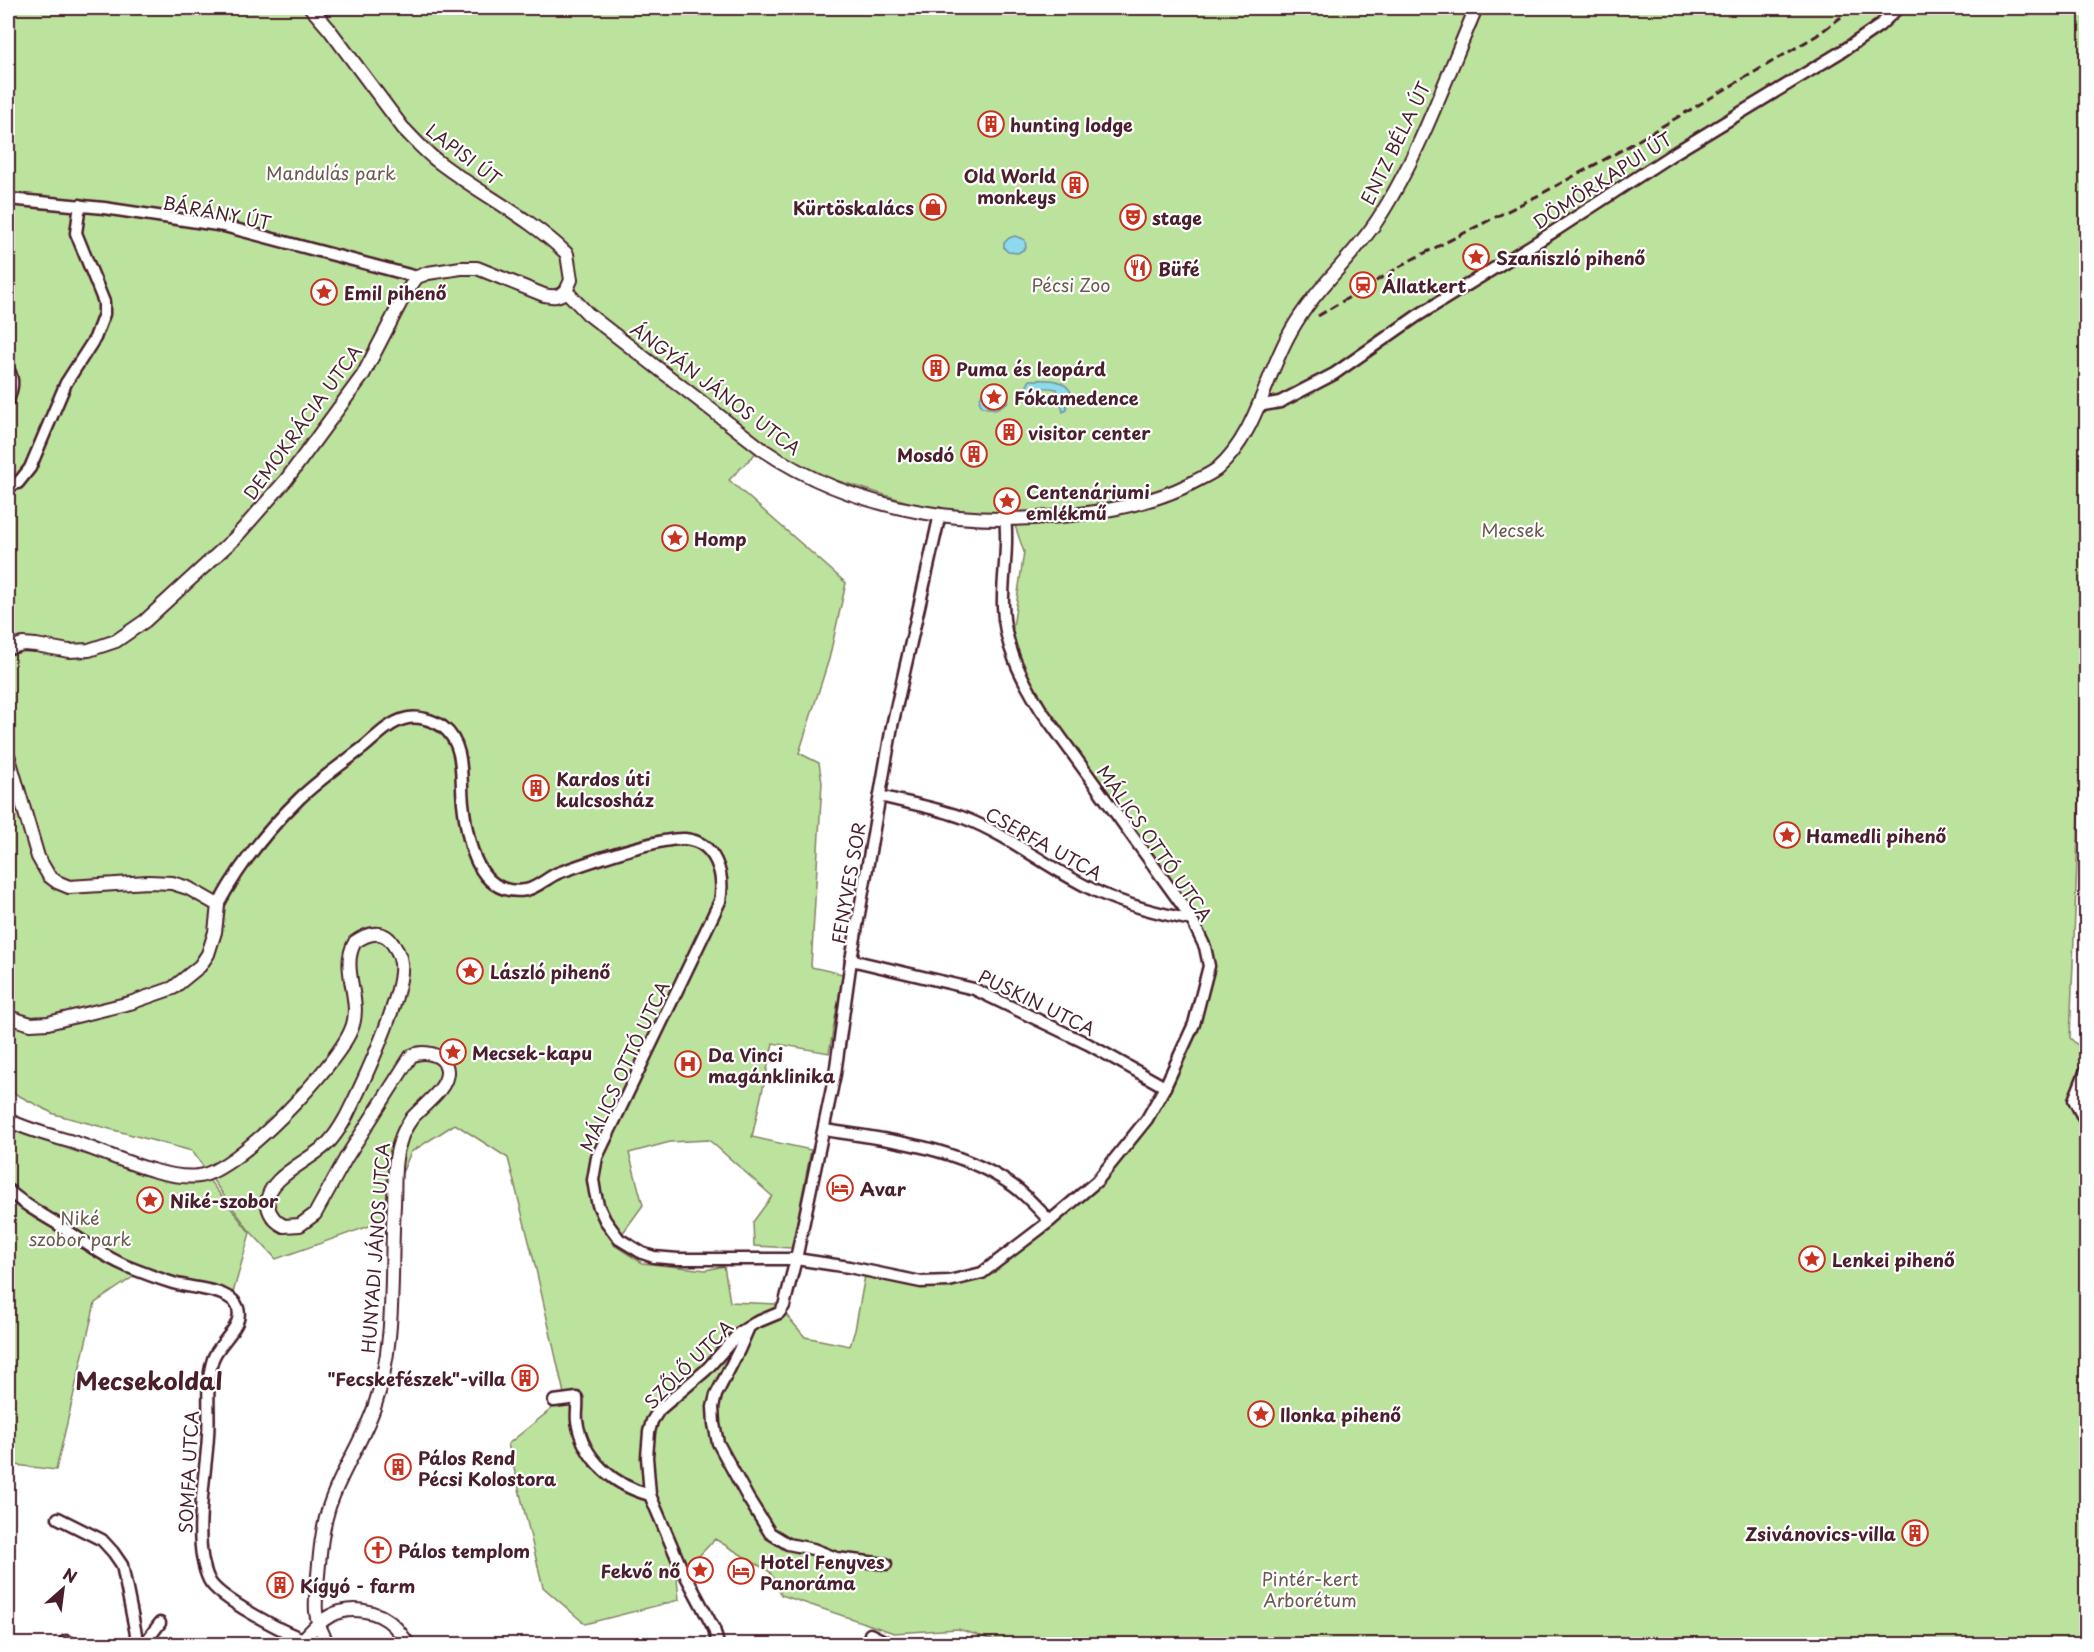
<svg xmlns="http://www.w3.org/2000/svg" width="2094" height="1652" font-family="'Playpen Sans',sans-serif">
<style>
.green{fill:#bce39e;stroke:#838164;stroke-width:1.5;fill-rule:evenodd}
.water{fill:#8ddaec;stroke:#728f9f;stroke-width:1.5}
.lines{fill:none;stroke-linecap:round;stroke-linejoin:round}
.minor-casing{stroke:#4a1f2b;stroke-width:15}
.tertiary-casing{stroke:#4a1f2b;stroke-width:16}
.minor{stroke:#fff;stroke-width:10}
.tertiary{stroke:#fff;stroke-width:12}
.rail{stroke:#4a1f2b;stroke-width:3;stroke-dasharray:9 4.5;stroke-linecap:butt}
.labels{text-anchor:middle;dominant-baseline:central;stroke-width:4.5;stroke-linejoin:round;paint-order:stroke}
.poi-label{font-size:18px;font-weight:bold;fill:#4a1f2b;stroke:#fff;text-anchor:start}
.street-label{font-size:18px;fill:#4a1f2b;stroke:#fff}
.park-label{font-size:18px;fill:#6c5a4e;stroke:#fff}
.district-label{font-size:24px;font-weight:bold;fill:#4a1f2b;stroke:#fff}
</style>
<rect width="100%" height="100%" fill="#fff"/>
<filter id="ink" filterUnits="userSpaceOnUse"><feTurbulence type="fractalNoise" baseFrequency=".0167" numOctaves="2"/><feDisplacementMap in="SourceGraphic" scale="12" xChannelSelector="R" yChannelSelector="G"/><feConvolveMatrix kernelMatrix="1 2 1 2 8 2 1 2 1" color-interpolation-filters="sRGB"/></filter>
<g filter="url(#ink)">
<g class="green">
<path d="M8,8h2078v627l-16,403 16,15v591h-1080l-48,-15 -64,4 -113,-38 -11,-23 -55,-33 -38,40 2,21 -94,24 -42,-37 -35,-143 57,-46 -30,-133 -27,-107 -53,-34 -44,28 -30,70 -105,37 -28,-30 -56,-78 -138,-37 -46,-24zM760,449l26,16 155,47 70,2 13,38 -14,96 31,62 149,206 19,50 -35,100 -52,83 -72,72 -68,52 -61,9 -55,-12 -11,60 -5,16 -45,-9 -28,-33 -47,-2 -6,-36 -18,4 -64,-7 -28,-18 29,-40 -14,-52 41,-11 39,-2 63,56 -19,26 1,24 38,2 19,-98 -59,-13 21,-94 56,10 14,-79 -32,-7 11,-184 -3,-20 -20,-10 30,-94 17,-76 -117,-103z"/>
<polygon points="8,1126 15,1131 77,1152 193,1183 209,1180 250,1233 233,1293 139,1273 95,1303 56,1470 8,1464"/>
</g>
<g class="water">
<polygon points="1015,236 1025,240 1026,248 1018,253 1008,252 1004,248 1004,243 1009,238"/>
<path d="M1030,380c16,0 34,-3 42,14l-6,1 1,15 -4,2 -6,-23c-14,-2 -22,-3 -31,9l-4,-3z"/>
<polygon points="990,389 1003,389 1008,392 1008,402 996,409 982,407 979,401 982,393"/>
</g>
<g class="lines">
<g class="minor-casing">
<g id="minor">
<polyline points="8,199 104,208 224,226 417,277"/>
<path d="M8,369c7,11 4,20 0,32"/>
<polyline points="1258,406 1280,402 1334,374 1417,316 1553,232 1676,152 1844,50 1879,26 1898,8"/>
<polyline points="8,486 18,483 30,468 66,383 95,338 104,314 104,302 76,233 80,205"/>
<path d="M880,796c27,7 58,12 84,22 49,19 88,54 136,75 29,13 61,21 92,27"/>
<path d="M218,905c21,-39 50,-76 82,-107 20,-19 43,-35 64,-51 12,-10 25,-24 40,-28 13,-4 29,1 39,8 23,18 17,51 20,76 4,37 14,95 63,87 11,-2 22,-13 32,-17 28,-10 100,-36 127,-34 31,3 40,36 35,62l-123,256 -4,23 2,12 3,13 7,15 14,19 23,14 12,4 24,2h118l53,8 72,15 28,-1 33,-8 68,-52 47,-40 50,-62 18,-32 29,-63 15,-58 -4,-19 -15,-31 -149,-206c-20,-32 -37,-65 -38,-104 -1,-29 6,-59 2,-88"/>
<polyline points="851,960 974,989 1088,1044 1165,1087"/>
<polyline points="2086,1070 2074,1100 2086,1123"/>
<path d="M824,1130c63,9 131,17 185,53 15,9 28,25 41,38"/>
<path d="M8,1190c14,13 31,23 48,33 22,15 45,32 70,43 15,6 31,12 47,17 15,5 54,6 63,21 12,20 -17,37 -23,55 -8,25 -3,51 -5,77 -2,40 -17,107 1,144 9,18 74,52 95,59"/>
<polyline points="749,1327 739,1350 716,1395 713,1407 714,1424 718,1443 748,1498 770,1533 788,1544 813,1549 836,1558 886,1564"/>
<path d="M554,1401l23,-3c1,8 -1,16 0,23 6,39 38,65 73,74"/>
<polyline points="58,1518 102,1540 113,1552 122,1565 138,1644"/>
<polyline points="870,1634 890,1644"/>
<polyline points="66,1641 73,1644"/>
<polyline points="139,1644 148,1639 160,1623"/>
<polyline points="718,1644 714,1629 680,1565 650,1495 647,1457 649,1432 652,1421 659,1410 706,1370 739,1333 755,1323 779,1313 784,1306 796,1259 835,1074 851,960 892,726 940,514"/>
</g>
</g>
<g class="tertiary-casing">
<g id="tertiary">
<path d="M311,8l18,21 74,99c11,11 21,23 33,32 42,33 92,56 131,94l4,26 -5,11"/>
<path d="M566,291l22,23 174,135c47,32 103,53 159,63 76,14 200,7 269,-28 9,-5 19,-9 27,-15 40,-35 48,-93 74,-138 24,-43 61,-72 87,-112 40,-61 69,-143 98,-211"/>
<path d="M8,648l15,-4 13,1 33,6 20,-1 27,-9 29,-20 90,-83 51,-58 77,-105 42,-81 12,-17 11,-4 33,-5h16l67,27c9,2 15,2 22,-4"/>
<polyline points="8,755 38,857 49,876 57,882 69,887 148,882 172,883 188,888 218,905 215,932 208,954 200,966 173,988 130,1003 48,1023 31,1024 8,1017"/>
<path d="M8,1120c22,11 45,16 68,23 34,11 89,38 123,33 39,-5 137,-110 152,-146 13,-29 -12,-61 4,-88 10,-7 24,-13 34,-3 6,7 11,15 12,24 4,31 -40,124 -55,154 -5,9 -12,20 -18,26 -16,17 -66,36 -60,63 2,10 8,16 16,20l16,-1 15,-11 31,-56 65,-102c12,-6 35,-3 36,15 1,18 -24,34 -35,47 -5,7 -10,15 -12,24 -7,19 -5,42 -6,63 -4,67 3,138 -20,203 -12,34 -34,65 -45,99 -7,22 -9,45 -11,68 -3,31 -6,41 10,69"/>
<path d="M299,1644c9,-10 19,-22 31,-28 20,-11 49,-6 64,10 5,5 10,12 14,18"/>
</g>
</g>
<use href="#minor" class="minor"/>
<use href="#tertiary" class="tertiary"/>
<polyline class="rail" points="1318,316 1411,260 1541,194 1620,151 1816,36 1853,8"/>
</g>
</g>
<defs>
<g id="building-ring" transform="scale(1.35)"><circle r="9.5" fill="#fff" stroke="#c8321e" stroke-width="1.5"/><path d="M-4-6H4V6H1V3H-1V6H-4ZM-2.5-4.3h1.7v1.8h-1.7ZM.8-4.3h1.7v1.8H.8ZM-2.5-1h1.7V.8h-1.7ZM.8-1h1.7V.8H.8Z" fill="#c8321e"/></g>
<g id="shop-ring" transform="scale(1.35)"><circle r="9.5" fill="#fff" stroke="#c8321e" stroke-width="1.5"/><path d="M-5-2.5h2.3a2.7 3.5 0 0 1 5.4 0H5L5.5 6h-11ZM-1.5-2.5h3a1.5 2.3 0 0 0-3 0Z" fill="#c8321e"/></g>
<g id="theatre-ring" transform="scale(1.35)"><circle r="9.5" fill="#fff" stroke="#c8321e" stroke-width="1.5"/><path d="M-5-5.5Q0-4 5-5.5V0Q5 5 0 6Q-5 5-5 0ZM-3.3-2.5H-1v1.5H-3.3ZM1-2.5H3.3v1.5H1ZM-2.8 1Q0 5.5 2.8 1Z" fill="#c8321e"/></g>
<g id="sight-ring" transform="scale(1.35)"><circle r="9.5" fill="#fff" stroke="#c8321e" stroke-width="1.5"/><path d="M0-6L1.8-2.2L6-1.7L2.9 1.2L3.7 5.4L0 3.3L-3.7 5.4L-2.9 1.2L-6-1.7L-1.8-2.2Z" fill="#c8321e"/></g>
<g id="restaurant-ring" transform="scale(1.35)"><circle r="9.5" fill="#fff" stroke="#c8321e" stroke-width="1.5"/><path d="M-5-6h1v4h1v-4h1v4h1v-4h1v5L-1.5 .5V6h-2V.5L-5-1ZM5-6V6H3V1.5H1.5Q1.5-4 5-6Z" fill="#c8321e"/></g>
<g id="station-ring" transform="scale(1.35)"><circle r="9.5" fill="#fff" stroke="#c8321e" stroke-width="1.5"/><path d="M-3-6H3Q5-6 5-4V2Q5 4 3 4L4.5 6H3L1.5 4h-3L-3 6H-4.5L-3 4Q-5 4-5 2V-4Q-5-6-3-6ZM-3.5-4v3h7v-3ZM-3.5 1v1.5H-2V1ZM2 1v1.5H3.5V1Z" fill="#c8321e"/></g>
<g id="hospital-ring" transform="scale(1.35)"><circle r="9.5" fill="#fff" stroke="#c8321e" stroke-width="1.5"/><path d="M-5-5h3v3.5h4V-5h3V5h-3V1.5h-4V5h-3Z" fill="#c8321e"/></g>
<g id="hotel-ring" transform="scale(1.35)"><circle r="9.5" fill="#fff" stroke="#c8321e" stroke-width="1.5"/><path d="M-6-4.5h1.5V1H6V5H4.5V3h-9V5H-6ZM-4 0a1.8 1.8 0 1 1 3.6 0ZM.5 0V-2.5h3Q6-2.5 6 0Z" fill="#c8321e"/></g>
<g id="church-ring" transform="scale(1.35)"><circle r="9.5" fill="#fff" stroke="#c8321e" stroke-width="1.5"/><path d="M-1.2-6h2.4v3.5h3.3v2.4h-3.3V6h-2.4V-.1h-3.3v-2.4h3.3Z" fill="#c8321e"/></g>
</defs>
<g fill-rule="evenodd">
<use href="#building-ring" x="991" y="124"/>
<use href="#building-ring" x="1075" y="185"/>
<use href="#shop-ring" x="933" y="207"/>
<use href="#theatre-ring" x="1133" y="217"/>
<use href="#sight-ring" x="1476" y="257"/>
<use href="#restaurant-ring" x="1138" y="268"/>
<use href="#station-ring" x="1363" y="285"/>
<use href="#sight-ring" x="324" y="292"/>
<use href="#building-ring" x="936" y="368"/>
<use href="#sight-ring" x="994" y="397"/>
<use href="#building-ring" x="1009" y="432"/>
<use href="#building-ring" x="974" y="454"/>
<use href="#sight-ring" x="1007" y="501"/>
<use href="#sight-ring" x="675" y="538"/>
<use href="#building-ring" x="536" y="788"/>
<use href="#sight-ring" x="1787" y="835"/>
<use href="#sight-ring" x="470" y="971"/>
<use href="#sight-ring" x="453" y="1052"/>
<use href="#hospital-ring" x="688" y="1064"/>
<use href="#hotel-ring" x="840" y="1188"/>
<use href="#sight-ring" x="150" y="1200"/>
<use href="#sight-ring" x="1812" y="1259"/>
<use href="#building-ring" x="525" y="1378"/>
<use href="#sight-ring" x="1261" y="1414"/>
<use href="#building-ring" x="398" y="1467"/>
<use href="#building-ring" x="1915" y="1533"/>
<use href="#church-ring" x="378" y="1550"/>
<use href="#sight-ring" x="700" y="1570"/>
<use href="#hotel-ring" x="741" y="1571"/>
<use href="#building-ring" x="280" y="1585"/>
</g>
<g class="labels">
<g class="poi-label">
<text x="1010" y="124">hunting lodge</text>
<text x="1056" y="175" text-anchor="end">Old World<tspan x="1056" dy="21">monkeys</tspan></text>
<text x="914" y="207" text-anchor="end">Kürtöskalács</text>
<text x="1152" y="217">stage</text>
<text x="1496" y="257">Szaniszló pihenő</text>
<text x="1158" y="268">Büfé</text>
<text x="1382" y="285">Állatkert</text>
<text x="344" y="292">Emil pihenő</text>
<text x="956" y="368">Puma és leopárd</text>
<text x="1014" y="397">Fókamedence</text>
<text x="1028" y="432">visitor center</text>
<text x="954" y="454" text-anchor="end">Mosdó</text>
<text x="1026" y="491">Centenáriumi<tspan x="1026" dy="21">emlékmű</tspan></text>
<text x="694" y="538">Homp</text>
<text x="556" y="778">Kardos úti<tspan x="556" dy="21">kulcsosház</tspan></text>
<text x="1806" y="835">Hamedli pihenő</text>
<text x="490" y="971">László pihenő</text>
<text x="472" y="1052">Mecsek-kapu</text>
<text x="708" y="1054">Da Vinci<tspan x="708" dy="21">magánklinika</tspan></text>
<text x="860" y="1188">Avar</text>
<text x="170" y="1200">Niké-szobor</text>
<text x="1832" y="1259">Lenkei pihenő</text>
<text x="506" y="1378" text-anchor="end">"Fecskefészek"-villa</text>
<text x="1280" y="1414">Ilonka pihenő</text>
<text x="418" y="1457">Pálos Rend<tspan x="418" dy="21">Pécsi Kolostora</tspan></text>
<text x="1896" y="1533" text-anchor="end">Zsivánovics-villa</text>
<text x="398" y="1550">Pálos templom</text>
<text x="760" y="1561">Hotel Fenyves<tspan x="760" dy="21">Panoráma</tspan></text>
<text x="680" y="1570" text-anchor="end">Fekvő nő</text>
<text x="300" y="1585">Kígyó - farm</text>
</g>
<g class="street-label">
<text transform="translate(1395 143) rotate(-64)">ENTZ BÉLA ÚT</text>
<text transform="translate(464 154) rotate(37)">LAPISI ÚT</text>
<text transform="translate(1602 180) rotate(-33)">DÖMÖRKAPUI ÚT</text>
<text transform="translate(217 212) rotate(11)">BÁRÁNY ÚT</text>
<text transform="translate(716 388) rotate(37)">ÁNGYÁN JÁNOS UTCA</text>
<text transform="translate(302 422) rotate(-54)">DEMOKRÁCIA UTCA</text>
<text transform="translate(1044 843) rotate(29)">CSERFA UTCA</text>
<text transform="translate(1155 843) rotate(55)">MÁLICS OTTÓ UTCA</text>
<text transform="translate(848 883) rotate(-80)">FENYVES SOR</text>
<text transform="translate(1037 1002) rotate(26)">PUSKIN UTCA</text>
<text transform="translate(624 1066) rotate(-65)">MÁLICS OTTÓ UTCA</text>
<text transform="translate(375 1248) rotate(-86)">HUNYADI JÁNOS UTCA</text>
<text transform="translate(688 1364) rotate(-45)">SZŐLŐ UTCA</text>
<text transform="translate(188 1472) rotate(-87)">SOMFA UTCA</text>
</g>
<g class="park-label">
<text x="331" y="172">Mandulás park</text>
<text x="1071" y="284">Pécsi Zoo</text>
<text x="1513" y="529">Mecsek</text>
<text x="80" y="1217">Niké<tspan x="80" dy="21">szobor park</tspan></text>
<text x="1310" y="1578">Pintér-kert<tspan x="1310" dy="21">Arborétum</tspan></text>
</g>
<g class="district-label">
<text x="149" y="1380">Mecsekoldal</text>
</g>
</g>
<rect width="2094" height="1652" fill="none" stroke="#fff" stroke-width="30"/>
<rect x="15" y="15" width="2064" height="1622" fill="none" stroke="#4a1f2b" stroke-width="2" filter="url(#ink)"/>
<g transform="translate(63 1589) rotate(28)" stroke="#ffffff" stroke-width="4.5" paint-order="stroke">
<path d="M0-4.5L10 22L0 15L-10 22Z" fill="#4a1f2b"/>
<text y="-9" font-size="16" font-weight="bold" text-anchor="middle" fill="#4a1f2b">N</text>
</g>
</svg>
